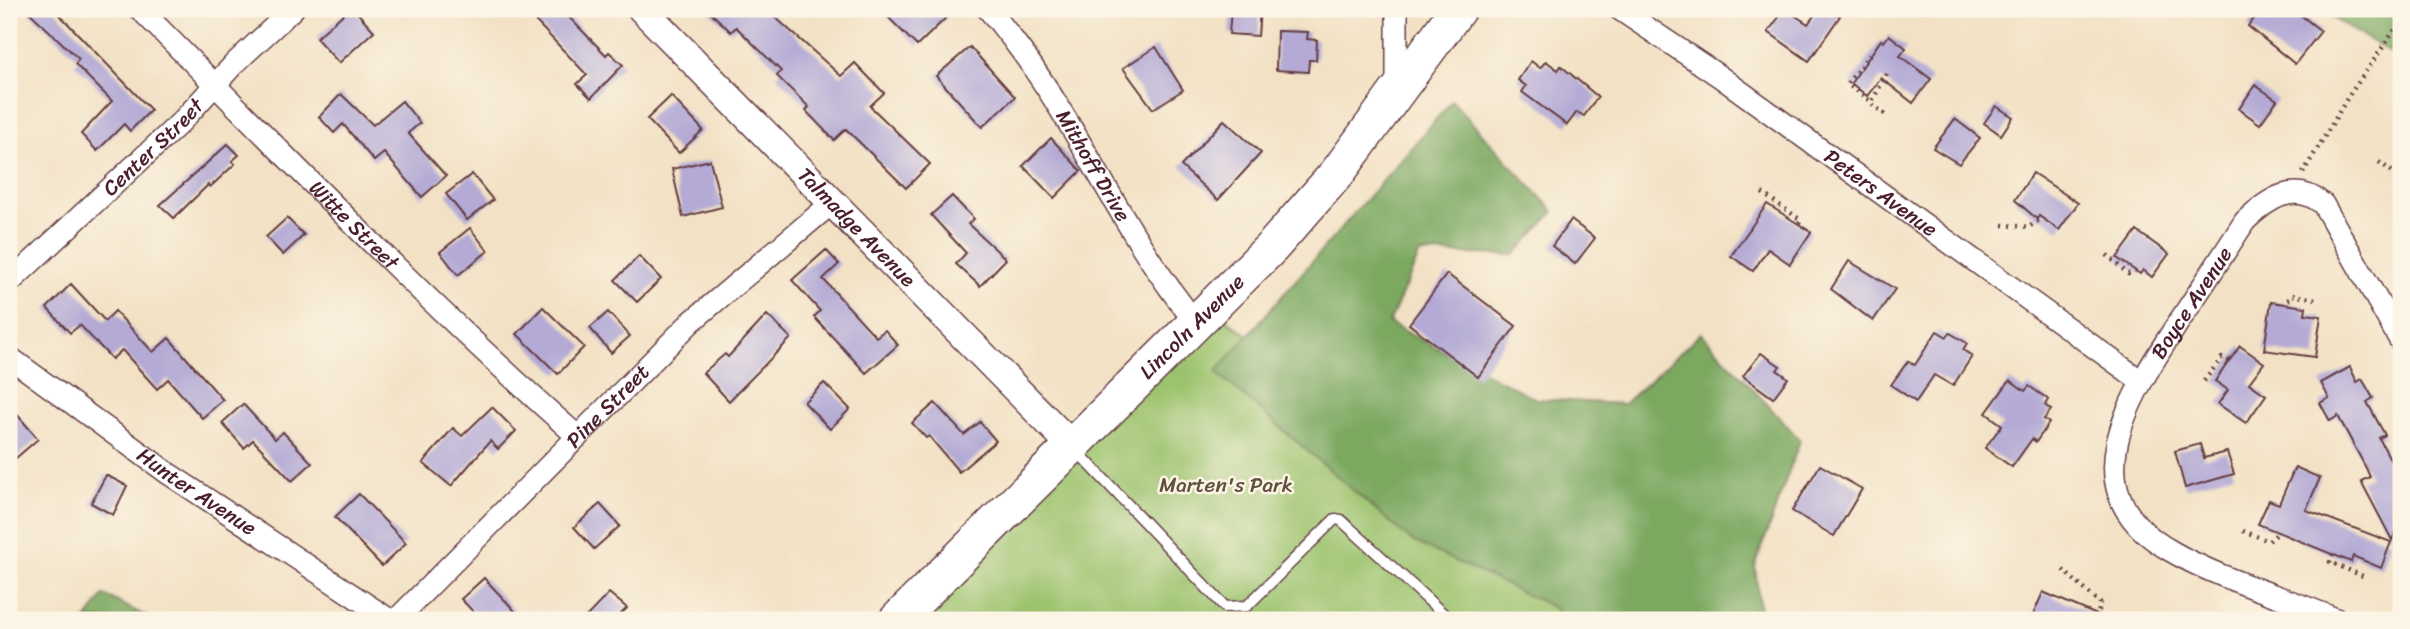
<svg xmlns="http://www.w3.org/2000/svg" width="2410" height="629" font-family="Sriracha,sans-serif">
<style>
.green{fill:#9bc26d;stroke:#72704c;stroke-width:2}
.forest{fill:#7ca860;stroke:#636446;stroke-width:2}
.building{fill:#b4aad5}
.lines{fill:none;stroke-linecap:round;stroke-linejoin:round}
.service-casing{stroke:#633c42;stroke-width:13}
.minor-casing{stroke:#633c42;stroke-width:24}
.tertiary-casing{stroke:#633c42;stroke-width:31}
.primary-casing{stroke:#633c42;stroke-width:38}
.path{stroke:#633c42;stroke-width:4.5;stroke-dasharray:2 5;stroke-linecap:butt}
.service{stroke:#fff;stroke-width:10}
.minor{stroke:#fff;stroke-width:21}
.tertiary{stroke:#fff;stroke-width:28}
.primary{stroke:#fff;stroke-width:35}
.labels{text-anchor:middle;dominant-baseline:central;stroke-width:5;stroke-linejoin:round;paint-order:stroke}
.street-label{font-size:21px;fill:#4a1f2b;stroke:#fcf5e5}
.park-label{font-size:21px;fill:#62503f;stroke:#fcf5e5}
</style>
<rect width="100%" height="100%" fill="#fcf5e5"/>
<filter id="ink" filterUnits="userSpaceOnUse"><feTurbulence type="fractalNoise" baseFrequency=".0143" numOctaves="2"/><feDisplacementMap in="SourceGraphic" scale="14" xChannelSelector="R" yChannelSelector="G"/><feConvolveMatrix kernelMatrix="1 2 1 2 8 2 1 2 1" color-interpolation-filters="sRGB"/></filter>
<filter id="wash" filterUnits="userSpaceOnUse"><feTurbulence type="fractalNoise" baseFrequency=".00686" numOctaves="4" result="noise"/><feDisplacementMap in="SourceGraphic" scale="28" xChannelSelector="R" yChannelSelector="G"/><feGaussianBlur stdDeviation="1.57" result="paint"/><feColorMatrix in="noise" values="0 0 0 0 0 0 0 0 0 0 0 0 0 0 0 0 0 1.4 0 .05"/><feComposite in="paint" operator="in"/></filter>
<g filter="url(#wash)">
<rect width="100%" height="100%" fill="#f2e1c4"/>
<polygon class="green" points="1211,309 1657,620 897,620"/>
<g class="forest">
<polygon points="2318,9 2401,9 2401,59"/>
<polygon points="1452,101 1554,212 1514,255 1420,253 1389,323 1536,399 1624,404 1701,333 1800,440 1755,566 1761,620 1565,620 1553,607 1412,541 1216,372"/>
<polygon points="104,595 153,620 86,620"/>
</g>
<g id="blocks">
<g class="building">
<polygon points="26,9 54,9 151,110 130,131 124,124 97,151 81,134 112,101 75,64 79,59"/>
<polygon points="349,9 354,9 374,31 339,63 316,38"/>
<polygon points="524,9 561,9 606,55 609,52 623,65 591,98 577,84 587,75"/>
<polygon points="707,9 766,9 841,76 855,63 884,93 870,106 930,164 906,188 846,129 834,140 806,111 809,107 777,76 781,71 736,27 731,32"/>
<polygon points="880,9 955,9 917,46"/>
<polygon points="1231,9 1260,9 1258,36 1229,34"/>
<polygon points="1785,9 1808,24 1819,9 1830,9 1840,16 1809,61 1768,32"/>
<polygon points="2262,9 2293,9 2321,31 2295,64 2248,26"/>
<polygon points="1277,31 1308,32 1307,39 1317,40 1316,60 1309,60 1308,72 1276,70"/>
<polygon points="1889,35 1906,48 1900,56 1931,79 1913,103 1881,78 1867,96 1851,83 1881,40 1884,42"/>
<polygon points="970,47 1015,97 982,127 936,76"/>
<polygon points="1156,47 1183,90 1153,109 1123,68"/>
<polygon points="1531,61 1540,68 1546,61 1558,70 1561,66 1598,97 1584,116 1577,112 1567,125 1522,92 1526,86 1518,80"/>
<polygon points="2255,85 2277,100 2260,124 2239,109"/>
<polygon points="341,94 373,125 402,101 420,123 408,133 446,176 422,197 384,153 374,161 343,124 334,133 319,117"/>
<polygon points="671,96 703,130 679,153 647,119"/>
<polygon points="1996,106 2013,117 2001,135 1984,123"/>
<polygon points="1955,119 1980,138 1959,164 1933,148"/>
<polygon points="1224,120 1261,153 1218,200 1181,166"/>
<polygon points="1051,138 1081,171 1054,198 1023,166"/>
<polygon points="228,144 239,155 232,161 235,164 210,187 208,185 174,218 160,205"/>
<polygon points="710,160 722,207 683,217 672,169"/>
<polygon points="2033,173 2078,203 2059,230 2039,216 2037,219 2015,200"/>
<polygon points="472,174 493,200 467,220 446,194"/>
<polygon points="952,196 974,219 968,224 1006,259 980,286 956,264 966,253 931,215"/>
<polygon points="1767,204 1811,232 1790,264 1768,249 1753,271 1731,256"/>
<polygon points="287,218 304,235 283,255 266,237"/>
<polygon points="1571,220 1595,238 1575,264 1552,246"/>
<polygon points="470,228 488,251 458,275 440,252"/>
<polygon points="2137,231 2169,254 2152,277 2143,270 2140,274 2117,258"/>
<polygon points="826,250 839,264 823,279 876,337 885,330 898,345 866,373 814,317 820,311 792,280"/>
<polygon points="639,256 661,279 637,302 615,280"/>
<polygon points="1849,261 1895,289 1873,321 1831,289"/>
<polygon points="1447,274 1516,326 1478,377 1409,324"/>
<polygon points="71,284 105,321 115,311 153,352 169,338 223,400 202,418 168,379 157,389 122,350 112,359 80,325 70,333 47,308"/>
<polygon points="2271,302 2306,307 2305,314 2321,316 2315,357 2264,350"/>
<polygon points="543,307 584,347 558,374 517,334"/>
<polygon points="608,312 630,336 611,353 590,328"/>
<polygon points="767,315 791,338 729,401 703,373 725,354 728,357"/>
<polygon points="1937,331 1947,337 1950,333 1967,343 1963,350 1972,356 1953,386 1934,375 1916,402 1891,385 1908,361 1915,365"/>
<polygon points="2240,346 2264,363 2249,383 2266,395 2246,423 2218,404 2228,390 2215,381"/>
<polygon points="1761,353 1780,366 1777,370 1788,378 1773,398 1743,376"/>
<polygon points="2350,367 2357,382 2362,379 2373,398 2367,402 2385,435 2379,438 2401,480 2401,522 2392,540 2361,481 2370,477 2366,468 2338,416 2330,421 2320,403 2329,398 2321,383"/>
<polygon points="2010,380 2025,391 2029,386 2049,400 2045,405 2051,410 2044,419 2049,423 2036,442 2032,439 2012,467 1985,448 2002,425 1986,413"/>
<polygon points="824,383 850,409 830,429 804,402"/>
<polygon points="935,403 964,435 980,422 996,441 959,472 929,436 926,438 912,423"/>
<polygon points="243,404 275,439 283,432 312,463 292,481 253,440 244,448 222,423"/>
<polygon points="9,405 38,439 9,464"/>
<polygon points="492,407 516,431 498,449 490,441 451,486 423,463 453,428 462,436"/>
<polygon points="2200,444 2204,458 2227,452 2234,474 2185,488 2175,451"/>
<polygon points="1820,465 1862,489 1834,536 1792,511"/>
<polygon points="2295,467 2320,478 2306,510 2391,542 2381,568 2353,556 2351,562 2258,524 2269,500 2279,504"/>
<polygon points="106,475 127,486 113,515 91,503"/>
<polygon points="359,494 406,543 382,566 335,517"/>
<polygon points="600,504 620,526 594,549 574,527"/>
<polygon points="484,578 515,611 505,620 481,620 461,599"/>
<polygon points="2043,592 2052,596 2109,620 2031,620"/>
<polygon points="609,593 627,608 615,620 583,620"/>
</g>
</g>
</g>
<g filter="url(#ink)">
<use href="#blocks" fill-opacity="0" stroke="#633c42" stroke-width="2"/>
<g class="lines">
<g class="service-casing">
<polyline id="service" points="1075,449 1225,607 1247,606 1335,519 1341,520 1450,620"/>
</g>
<g class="minor-casing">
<g id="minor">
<path id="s1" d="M140,9c143,144 284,292 436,426"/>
<path id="s2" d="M988,9c84,96 128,217 209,315"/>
<polyline points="1397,9 1397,88"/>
<path id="s3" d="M1619,9l100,67 422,305"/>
<path id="s4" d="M9,283l173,-162 52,-57 59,-55"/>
<path id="s5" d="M9,357l160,117 221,146"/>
<path id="s6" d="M396,620l295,-298 141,-119"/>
<path id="s7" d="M2338,620c-55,-24 -115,-39 -167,-69 -105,-60 -40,-156 7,-228 23,-34 45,-68 67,-102 22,-21 49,-41 78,-17l78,138"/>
</g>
</g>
<g class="tertiary-casing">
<g id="tertiary">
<path id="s8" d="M642,9l431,438"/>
</g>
</g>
<g class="primary-casing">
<g id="primary">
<path id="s9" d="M897,620l376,-374 65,-74 120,-163"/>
</g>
</g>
<g class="path">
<polyline points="1870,54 1847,84 1872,102"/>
<polyline points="1887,74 1871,103 1888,117"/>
<polyline points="2379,162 2401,178"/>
<polyline points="2303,173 2348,97 2401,21"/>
<polyline points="1762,193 1801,220 1798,224"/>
<polyline points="2003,225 2029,227 2042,218"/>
<polyline points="2107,255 2128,274 2135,271"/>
<polyline points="2288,300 2292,295 2316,299"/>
<polyline points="2204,381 2222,358 2229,361"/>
<polyline points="2243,531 2269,541 2278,533"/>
<polyline points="2333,554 2330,562 2365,577"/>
<polyline points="2063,570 2100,603 2098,615"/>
</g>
<use href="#service" class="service"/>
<use href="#minor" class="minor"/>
<use href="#tertiary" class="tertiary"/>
<use href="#primary" class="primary"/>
</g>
</g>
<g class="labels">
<g class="street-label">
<text stroke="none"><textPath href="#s4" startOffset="198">Center Street</textPath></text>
<text stroke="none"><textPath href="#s2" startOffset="189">Mithoff Drive</textPath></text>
<text stroke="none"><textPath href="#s3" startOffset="320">Peters Avenue</textPath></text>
<text stroke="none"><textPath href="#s1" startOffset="304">Witte Street</textPath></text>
<text stroke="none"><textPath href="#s8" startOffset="306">Talmadge Avenue</textPath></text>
<text stroke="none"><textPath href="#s7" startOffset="471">Boyce Avenue</textPath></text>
<text stroke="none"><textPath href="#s9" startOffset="416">Lincoln Avenue</textPath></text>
<text stroke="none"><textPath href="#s6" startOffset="301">Pine Street</textPath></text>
<text stroke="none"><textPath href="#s5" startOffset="231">Hunter Avenue</textPath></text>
</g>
<g class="park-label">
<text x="1226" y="485">Marten's Park</text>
</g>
</g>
<rect width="2410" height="629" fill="none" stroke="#fcf5e5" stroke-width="35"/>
</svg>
